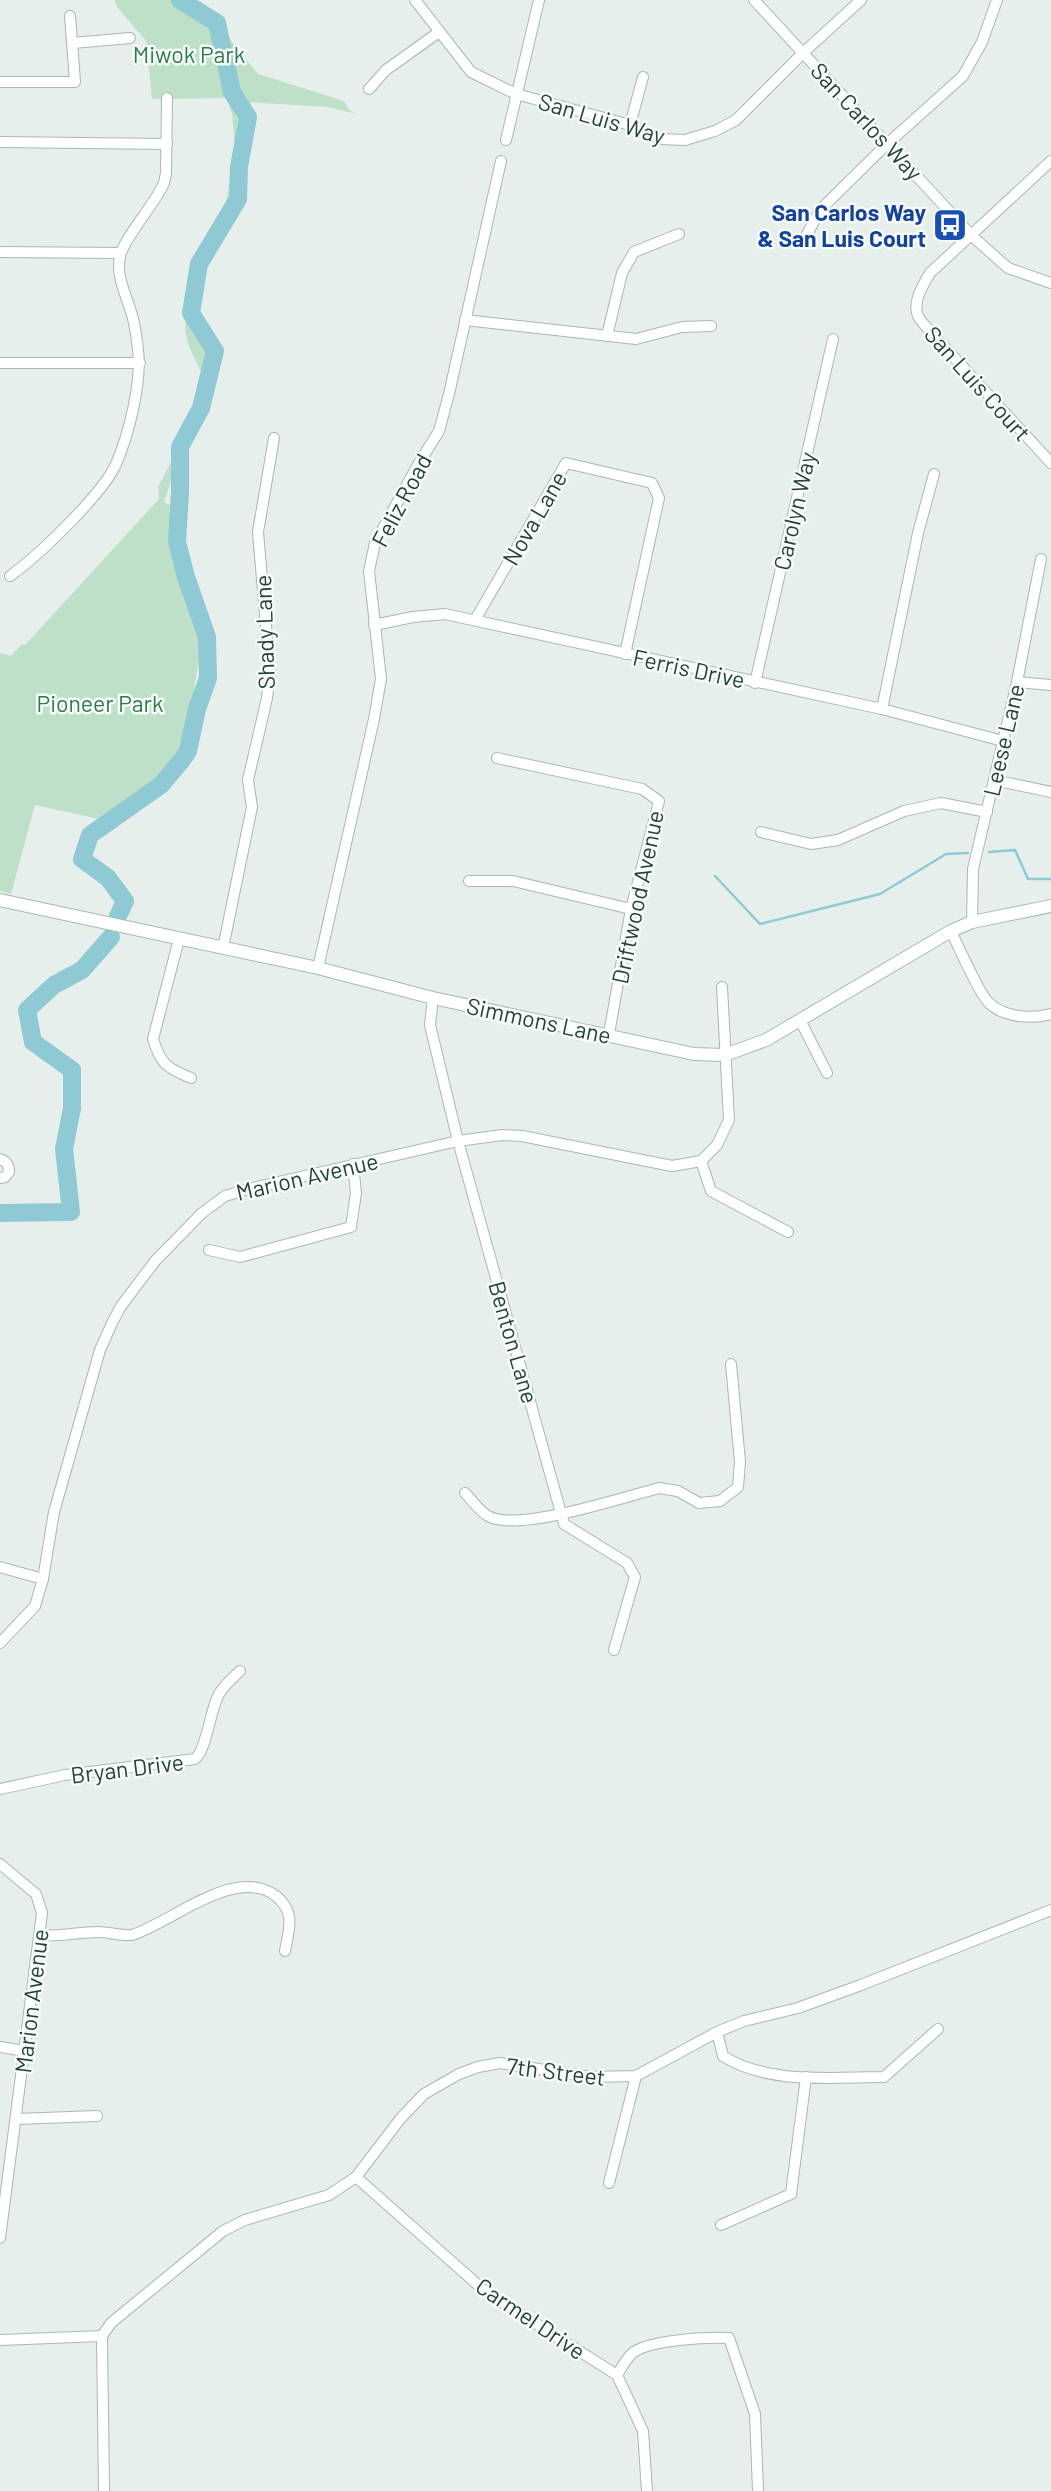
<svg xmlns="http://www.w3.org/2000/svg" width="1051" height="2491" font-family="Barlow,sans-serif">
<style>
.green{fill:#bfe0c8}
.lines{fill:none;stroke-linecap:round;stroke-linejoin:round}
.stream{stroke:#8ec9d4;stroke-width:2.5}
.river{stroke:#8ec9d4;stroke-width:18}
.minor-casing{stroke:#a8b8b2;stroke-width:12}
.tertiary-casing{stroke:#a8b8b2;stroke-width:14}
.minor{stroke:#fff;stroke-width:10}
.tertiary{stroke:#fff;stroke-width:12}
.labels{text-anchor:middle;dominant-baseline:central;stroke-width:5;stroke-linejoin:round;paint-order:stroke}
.park-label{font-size:23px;fill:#2d7a4b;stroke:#f7fbf9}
.street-label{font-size:23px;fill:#24423a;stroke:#f7fbf9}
.transit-label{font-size:23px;font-weight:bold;fill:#164399;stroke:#f7fbf9;text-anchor:end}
</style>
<rect width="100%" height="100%" fill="#e6efeb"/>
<g class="green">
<path d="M115,0h83l60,74 86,27 5,9 8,4 -29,-7 -81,-5 -8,4c-4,50 -9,96 -23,144l-6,-1 -24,46 5,-23 8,-23 20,-25 7,-21 9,-57 -3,-32 -6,-16 -74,1 -6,-58 -29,-34z"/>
<path d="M187,315l16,7 4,56 -43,124 12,6v13l23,95 1,37 -6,36 3,37 -15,34 -33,24 -11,25 -25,13 -78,-17 -24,89 -11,-3v-238l11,3 11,-12 3,1 134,-146 -1,-12 29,-56 17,-53c-9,-20 -24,-40 -17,-63z"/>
</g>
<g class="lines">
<g class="stream">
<polyline points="989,852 1015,850 1028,879 1051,879"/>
<polyline points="715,876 760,924 880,894 946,854 968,853"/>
</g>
<g class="river">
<polyline points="118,916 125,901 108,878 82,859 90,835 161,785 182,760 188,751 197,709 208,678 207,637 186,577 177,542 180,492 180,447 201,408 215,351 191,313 199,264 238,199 239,167 248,117 232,92 217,23 180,0"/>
<polyline points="0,1213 71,1212 64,1149 72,1108 72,1070 33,1042 27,1010 54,985 82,970 111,937"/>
</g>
<g class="minor-casing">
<g id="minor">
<polyline points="415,0 471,72 516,94 630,125 660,139 685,140 715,131 736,120 804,52 861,0"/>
<polyline points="754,0 972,236 1008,268 1051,283"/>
<polyline points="73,43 130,38"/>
<polyline points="0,82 75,82 70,16"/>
<polyline points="369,89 386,70 439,32"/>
<polyline points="630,125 643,77"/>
<polyline points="506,140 539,0"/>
<polyline points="0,142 167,144"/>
<path d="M1051,161l-121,112c-7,12 -18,29 -12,43 2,5 8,10 11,14l122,133"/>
<polyline points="805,238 820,210 887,144 963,76 982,42 997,0"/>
<polyline points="0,252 120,253"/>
<polyline points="465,320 636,339 682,327 711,326"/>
<polyline points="607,336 622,273 634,252 679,234"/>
<polyline points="0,363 140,363"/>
<path d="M10,576c28,-20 92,-81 106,-112 13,-30 26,-82 22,-114 -1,-9 -2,-18 -4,-27 -4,-22 -19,-43 -14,-67 4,-18 35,-52 44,-73l2,-10 1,-75"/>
<polyline points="475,620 566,463 652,483 659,498 625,654"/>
<polyline points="374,625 413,617 445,614 882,709 1003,741"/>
<polyline points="1017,682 1051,685"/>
<polyline points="755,683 833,339"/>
<polyline points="882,709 918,533 934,474"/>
<polyline points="497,758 642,789 659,801 631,909 609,1034"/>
<polyline points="994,780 1051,792"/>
<polyline points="761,832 811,844 838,840 904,811 941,803 987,812"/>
<polyline points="469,881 513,881 631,909"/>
<polyline points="972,922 973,869 1017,682 1041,559"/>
<path d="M951,931c7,15 29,64 38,72 16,15 42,16 62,11"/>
<path d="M179,939l-26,100c8,26 14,29 38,39"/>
<polyline points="223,948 252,807 248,780 267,698 270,673 258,532 274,438"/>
<polyline points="318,968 374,719 381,679 369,571 375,543 419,463 439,431 449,394 501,161"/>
<polyline points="433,998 430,1025 458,1141 564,1524 627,1563 635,1577 614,1650"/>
<polyline points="800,1020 827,1073"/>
<path d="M0,1159c7,3 9,6 9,13l-4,5 -5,1"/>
<polyline points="701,1161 711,1191 788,1232"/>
<polyline points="209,1250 240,1257 351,1227 356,1193 353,1164"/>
<path d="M465,1493c7,7 14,18 23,23 29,17 136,-19 171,-28l19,3 21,12 21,-2 18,-14 2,-25 -9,-98"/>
<polyline points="0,1567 43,1579"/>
<polyline points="0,1643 35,1606 43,1579 54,1512 100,1350 113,1321 121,1306 156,1260 202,1213 225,1196 248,1189 458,1141 502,1135 522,1136 672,1166 701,1161 717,1145 729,1120 722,987"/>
<path d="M0,1789l65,-14 130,-16c11,-8 15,-47 23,-63 4,-9 15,-18 22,-25"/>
<polyline points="0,1864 36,1894 42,1913 0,2238"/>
<path d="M40,1935c20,2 38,-3 58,-3 11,0 22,4 34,3 41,-13 103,-70 144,-39 20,16 13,33 9,55"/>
<path d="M717,2032l6,24c45,29 110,21 161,21l54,-48"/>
<polyline points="0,2047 25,2051"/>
<polyline points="16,2119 97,2116"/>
<polyline points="356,2177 486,2292 617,2375 643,2431 647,2491"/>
<polyline points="609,2183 636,2076"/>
<polyline points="721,2225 791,2194 806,2077"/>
<polyline points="102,2336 104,2491"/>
<polyline points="0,2340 102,2336 111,2323 223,2231 245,2220 329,2195 356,2177 401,2118 424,2094 459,2074 478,2067 500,2063 591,2077 636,2076 717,2032 744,2021 798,2008 861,1985 1051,1910"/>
<path d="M617,2375c5,-7 10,-19 17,-23 17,-12 73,-15 95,-14l26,76 3,77"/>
</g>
</g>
<g class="tertiary-casing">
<polyline id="tertiary" points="0,900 318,968 433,998 694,1054 725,1055 766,1040 951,931 972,922 1051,906"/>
</g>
<use href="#minor" class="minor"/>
<use href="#tertiary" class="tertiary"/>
</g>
<defs>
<g id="bus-square" transform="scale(1.75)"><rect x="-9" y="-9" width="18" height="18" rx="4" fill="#1a4fb4" stroke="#f7fbf9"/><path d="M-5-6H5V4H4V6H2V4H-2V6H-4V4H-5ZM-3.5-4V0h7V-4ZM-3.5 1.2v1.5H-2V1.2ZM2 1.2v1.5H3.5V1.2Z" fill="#fff"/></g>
</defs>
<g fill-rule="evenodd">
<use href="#bus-square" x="950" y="225"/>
</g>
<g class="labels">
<g class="park-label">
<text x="189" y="54">Miwok Park</text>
<text x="100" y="703">Pioneer Park</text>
</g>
<g class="street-label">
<text transform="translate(602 118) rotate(16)">San Luis Way</text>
<text transform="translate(867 121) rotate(47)">San Carlos Way</text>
<text transform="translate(978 383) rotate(48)">San Luis Court</text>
<text transform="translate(401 500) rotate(-62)">Feliz Road</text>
<text transform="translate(794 511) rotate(-77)">Carolyn Way</text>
<text transform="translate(534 518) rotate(-60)">Nova Lane</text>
<text transform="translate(264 632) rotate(-92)">Shady Lane</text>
<text transform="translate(689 668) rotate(12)">Ferris Drive</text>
<text transform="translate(1003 740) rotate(-77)">Leese Lane</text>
<text transform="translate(637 897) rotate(-78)">Driftwood Avenue</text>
<text transform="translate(539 1020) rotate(12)">Simmons Lane</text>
<text transform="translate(307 1176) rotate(-13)">Marion Avenue</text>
<text transform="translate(514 1342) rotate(74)">Benton Lane</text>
<text transform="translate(127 1768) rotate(-7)">Bryan Drive</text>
<text transform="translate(31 2001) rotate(-83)">Marion Avenue</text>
<text transform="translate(556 2071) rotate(7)">7th Street</text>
<text transform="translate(531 2318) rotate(34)">Carmel Drive</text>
</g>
<g class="transit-label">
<text x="926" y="212">San Carlos Way<tspan x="926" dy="26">&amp; San Luis Court</tspan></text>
</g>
</g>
</svg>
